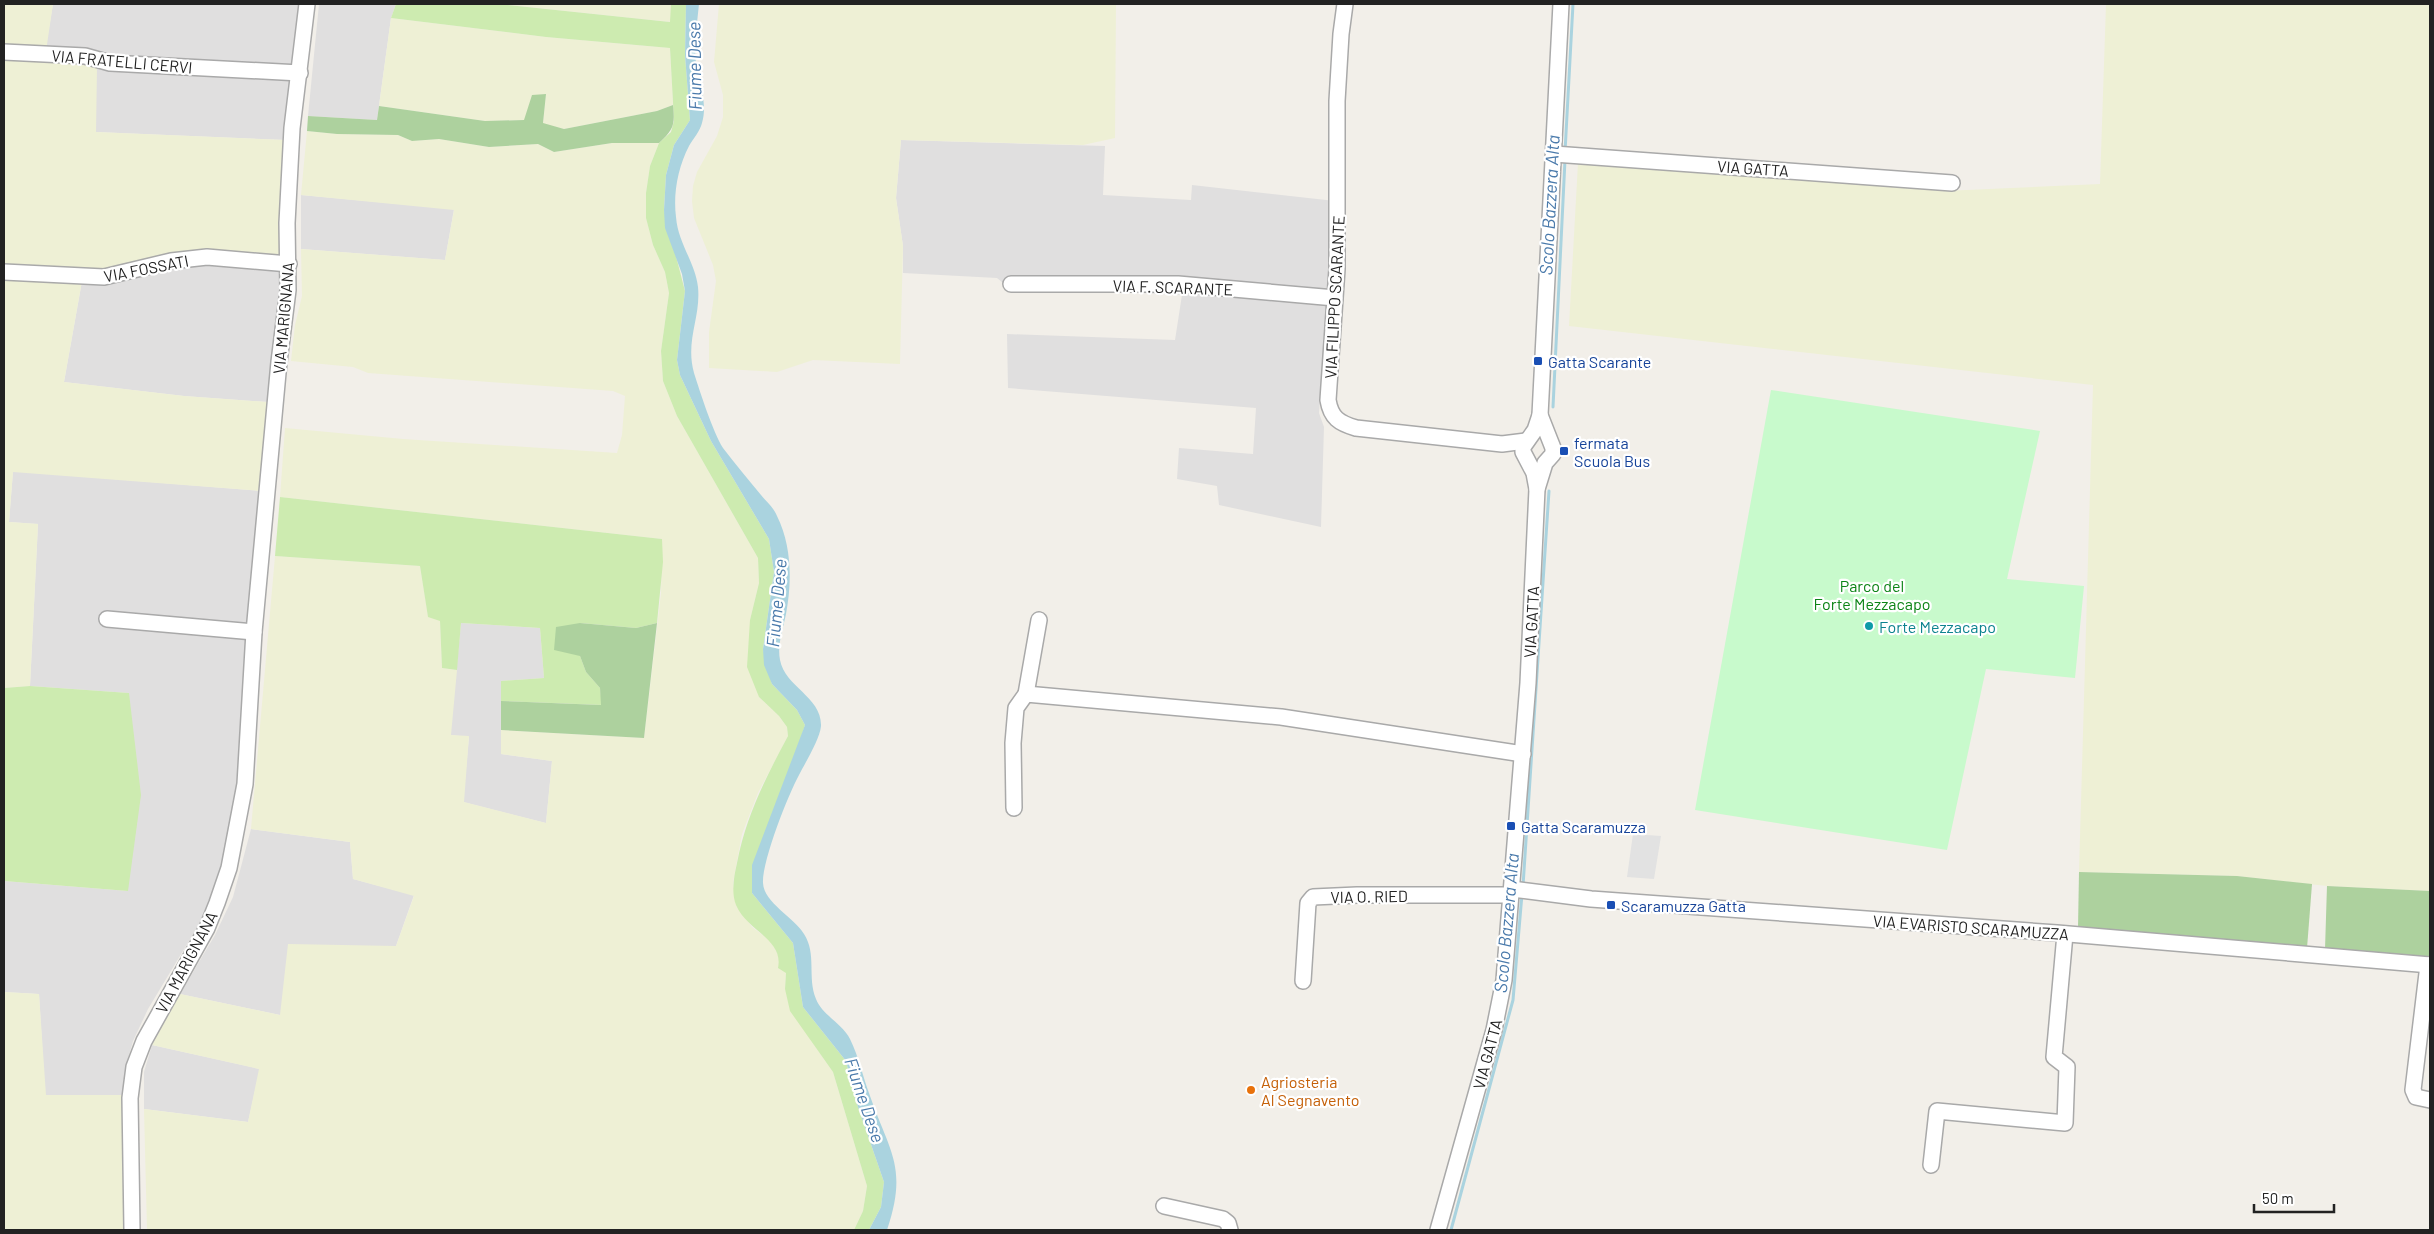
<svg xmlns="http://www.w3.org/2000/svg" width="2434" height="1234" font-family="Barlow,sans-serif">
<style>
.residential{fill:#e0dfdf}
.farmland{fill:#eef0d5}
.grass{fill:#cdebb0}
.forest{fill:#add19e}
.park{fill:#c8facc}
.parking{fill:#e2e2e2}
.water{fill:#aad3df}
.lines{fill:none;stroke-linecap:round;stroke-linejoin:round}
.stream{stroke:#aad3df;stroke-width:3}
.minor-casing{stroke:#a9a9a9;stroke-width:18}
.minor{stroke:#fff;stroke-width:15}
.transit-dot{fill:#1a4fb4;stroke:#fff;stroke-width:2}
.culture-dot{fill:#0f9aa8;stroke:#fff;stroke-width:2}
.food-dot{fill:#e8710a;stroke:#fff;stroke-width:2}
.labels{text-anchor:middle;dominant-baseline:central;stroke-width:4.5;stroke-linejoin:round;paint-order:stroke}
.street-label{font-size:16px;fill:#222;stroke:#fff}
.transit-label{font-size:16px;fill:#164399;stroke:#fff;text-anchor:start}
.park-label{font-size:16px;fill:#0c8416;stroke:#fff}
.culture-label{font-size:16px;fill:#0d838f;stroke:#fff;text-anchor:start}
.food-label{font-size:16px;fill:#c56008;stroke:#fff;text-anchor:start}
.water-label{font-size:18px;font-style:italic;fill:#4a7aab;stroke:#fff}
</style>
<rect width="100%" height="100%" fill="#f2efe9"/>
<g class="residential">
<polygon points="53,4 300,4 286,140 96,132 44,58"/>
<polygon points="319,4 396,4 391,18 377,120 308,116"/>
<polygon points="901,140 1105,146 1103,195 1191,200 1192,185 1335,201 1319,413 1324,427 1321,527 1219,505 1217,486 1177,479 1179,448 1253,454 1256,408 1008,388 1007,334 1175,340 1182,295 1008,287 997,278 903,273 903,246 896,198"/>
<polygon points="301,195 454,209 445,260 301,249"/>
<polygon points="175,258 282,267 283,293 276,321 268,402 184,396 64,382 82,281"/>
<polygon points="13,471 261,491 235,814 228,847 215,890 198,926 148,1009 133,1041 125,1070 125,1095 45,1095 39,994 4,992 4,881 128,891 129,693 30,686 38,524 9,522"/>
<polygon points="461,623 540,628 544,678 501,681 501,754 552,761 546,823 463,802 469,737 450,735"/>
<polygon points="251,829 350,842 353,879 414,895 396,946 280,1015 180,994 215,935 233,897"/>
<polygon points="152,1045 260,1069 248,1122 144,1109 144,1072"/>
</g>
<g class="farmland">
<polygon points="4,4 53,4 45,58 97,67 96,132 286,140 282,267 175,258 82,281 64,382 184,396 268,402 261,491 13,472 9,522 38,524 30,686 4,688"/>
<polygon points="499,4 671,4 671,22"/>
<polygon points="719,4 1116,4 1115,138 1083,145 901,140 896,198 903,246 900,364 813,360 777,372 709,368 709,332 716,281 713,265 694,218 692,201 693,186 697,172 717,136 723,117 723,95 714,62"/>
<polygon points="2106,4 2430,4 2430,891 2327,886 2237,876 2079,872 2093,385 1569,326 1578,163 1944,191 2100,184"/>
<polygon points="391,18 546,37 670,48 673,105 657,111 564,129 543,124 546,94 532,96 525,120 485,121 379,106"/>
<polygon points="307,131 338,134 398,135 412,141 439,139 489,147 538,144 554,152 612,143 659,143 650,166 646,193 646,218 653,245 665,272 669,293 661,351 663,381 677,416 758,558 759,583 750,620 759,697 779,716 787,727 788,736 758,793 742,834 733,883 736,904 752,927 772,942 786,973 785,989 812,1042 833,1072 867,1186 863,1211 854,1230 147,1230 144,1109 248,1122 259,1069 152,1045 180,994 280,1015 288,944 396,946 414,896 353,879 350,842 251,829 275,556 420,566 428,616 440,620 442,668 457,670 451,735 469,736 464,802 546,823 552,761 501,754 501,730 644,738 661,593 662,539 280,497 285,428 403,439 617,453 622,435 625,396 613,391 368,373 353,367 291,361 295,325 302,296 301,249 445,260 454,210 301,195"/>
<polygon points="4,992 39,994 46,1095 125,1095 127,1230 4,1230"/>
</g>
<g class="grass">
<path d="M396,4h103l171,18 1,-18h15l-1,51 5,65 -16,25 -8,30 -2,35 21,81 -8,69 3,15 31,66 58,98 5,33 -11,77 9,35 25,26 8,15 -53,168 41,50 10,64 43,54 11,43 27,78 -3,25 -12,23h-15l9,-19 4,-25 -34,-114 -43,-61 -5,-22 1,-16 -8,-5c6,-29 -31,-37 -42,-63 -5,-13 -2,-29 1,-42 9,-47 29,-86 51,-127l-1,-9 -8,-11 -20,-19 -12,-30 3,-47 9,-37 -1,-25 -81,-142 -14,-35 -2,-30 8,-58 -4,-21 -12,-27 -7,-27v-25l4,-27 9,-23 12,-11 3,-11 -4,-73 -124,-11 -155,-19z"/>
<polygon points="280,497 662,539 663,562 657,623 636,628 580,623 580,656 586,672 600,688 602,705 501,701 501,681 544,678 540,628 461,623 457,670 442,668 440,621 428,617 420,566 275,556"/>
<polygon points="30,686 129,693 141,795 128,891 4,881 4,688"/>
</g>
<g class="forest">
<path d="M546,94l-3,29 21,6 93,-18 16,-6c2,20 1,24 -14,38h-47l-58,9 -16,-8 -49,3 -50,-8 -27,2 -14,-6 -61,-1 -30,-3 1,-15 69,4 2,-14 106,15 39,-1 8,-25z"/>
<polygon points="580,623 636,628 657,623 644,738 501,730 501,701 601,705 600,688 586,672 580,656 554,650 556,627"/>
<polygon points="2079,872 2237,876 2312,884 2307,948 2078,928"/>
<polygon points="2327,886 2430,891 2430,959 2325,949"/>
</g>
<polygon class="park" points="1771,390 2040,431 2007,579 2084,586 2075,678 1986,669 1947,850 1695,810"/>
<polygon class="parking" points="1633,834 1661,836 1654,879 1627,877"/>
<path class="water" d="M686,4h13c-2,20 -5,40 -3,60 3,19 12,39 6,59 -2,8 -9,16 -13,23 -11,21 -16,48 -13,71 2,26 19,45 22,70 3,31 -13,53 -4,86 6,19 19,59 29,75 12,16 25,31 38,47 5,6 13,13 16,21 15,30 15,66 9,98 -3,15 -9,31 -6,46 5,27 42,37 41,66 -1,13 -16,37 -22,49 -11,20 -37,86 -36,108 1,20 31,34 41,51 13,20 3,43 12,65 6,16 26,24 34,40 9,18 13,39 20,57 20,57 38,71 17,134h-18l12,-23 3,-25 -27,-78 -11,-43 -43,-54 -10,-64 -41,-50v-28l53,-140 -8,-15 -25,-26 -8,-19 -1,-16 11,-77 -5,-33 -58,-98 -31,-66 -3,-15 8,-69 -3,-17 -17,-46 -1,-18 2,-35 8,-30 16,-25 -5,-65z"/>
<g class="lines">
<g class="stream">
<polyline points="1565,152 1573,4"/>
<polyline points="1553,407 1565,160"/>
<polyline points="1523,886 1549,491"/>
<polyline points="1451,1230 1513,1000 1522,894"/>
</g>
<g class="minor-casing">
<g id="minor">
<path d="M1345,4l-4,30 -4,67v168l-9,131c3,18 11,23 28,28l146,16 24,-3"/>
<polyline points="4,52 85,56 110,63 300,73"/>
<polyline points="1554,154 1952,183"/>
<polyline points="4,272 104,277 171,261 207,257 289,264"/>
<polyline points="1011,284 1178,284 1335,298"/>
<polyline points="1537,489 1534,473 1523,452 1523,447 1535,430 1540,415 1561,4"/>
<polyline points="107,619 254,632"/>
<polyline points="1026,694 1281,717 1523,754"/>
<polyline points="1014,808 1013,743 1016,708 1026,694 1039,620"/>
<polyline points="1512,889 1591,899 2057,933 2430,965"/>
<polyline points="2428,965 2413,1090 2416,1097 2430,1100"/>
<polyline points="1303,981 1308,903 1313,897 1357,895 1511,895"/>
<polyline points="1931,1165 1937,1111 2065,1123 2067,1067 2054,1057 2065,934"/>
<polyline points="1164,1206 1223,1219 1228,1223 1230,1230"/>
<polyline points="132,1230 130,1098 134,1067 144,1041 207,928 217,903 229,868 245,784 254,632 279,362 288,290 287,223 292,128 307,4"/>
<polyline points="1438,1230 1494,1030 1504,980 1528,683 1537,489 1545,463 1553,454 1553,448 1540,415"/>
</g>
</g>
<use href="#minor" class="minor"/>
</g>
<g class="transit-dot">
<rect x="1533" y="356" width="10" height="10" rx="2.5"/>
<rect x="1559" y="446" width="10" height="10" rx="2.5"/>
<rect x="1506" y="821" width="10" height="10" rx="2.5"/>
<rect x="1606" y="900" width="10" height="10" rx="2.5"/>
</g>
<circle class="culture-dot" cx="1869" cy="626" r="5"/>
<circle class="food-dot" cx="1251" cy="1090" r="5"/>
<g class="labels">
<g class="street-label">
<text transform="translate(122 61) rotate(5)">VIA FRATELLI CERVI</text>
<text transform="translate(1753 168) rotate(4)">VIA GATTA</text>
<text transform="translate(146 268) rotate(-11)">VIA FOSSATI</text>
<text transform="translate(1173 287) rotate(2)">VIA F. SCARANTE</text>
<text transform="translate(1334 297) rotate(-87)">VIA FILIPPO SCARANTE</text>
<text transform="translate(283 318) rotate(-85)">VIA MARIGNANA</text>
<text transform="translate(1531 622) rotate(-87)">VIA GATTA</text>
<text transform="translate(1369 896) rotate(-1)">VIA O. RIED</text>
<text transform="translate(1971 927) rotate(4)">VIA EVARISTO SCARAMUZZA</text>
<text transform="translate(186 962) rotate(-62)">VIA MARIGNANA</text>
<text transform="translate(1487 1054) rotate(-75)">VIA GATTA</text>
</g>
<g class="transit-label">
<text x="1548" y="361">Gatta Scarante</text>
<text x="1574" y="442">fermata<tspan x="1574" dy="18">Scuola Bus</tspan></text>
<text x="1521" y="826">Gatta Scaramuzza</text>
<text x="1621" y="905">Scaramuzza Gatta</text>
</g>
<g class="park-label">
<text x="1872" y="585">Parco del<tspan x="1872" dy="18">Forte Mezzacapo</tspan></text>
</g>
<g class="culture-label">
<text x="1879" y="626">Forte Mezzacapo</text>
</g>
<g class="food-label">
<text x="1261" y="1081">Agriosteria<tspan x="1261" dy="18">Al Segnavento</tspan></text>
</g>
<g class="water-label">
<text transform="translate(694 66) rotate(-91)">Fiume Dese</text>
<text transform="translate(1549 205) rotate(-87)">Scolo Bazzera Alta</text>
<text transform="translate(776 603) rotate(-85)">Fiume Dese</text>
<text transform="translate(1506 923) rotate(-85)">Scolo Bazzera Alta</text>
<text transform="translate(865 1100) rotate(71)">Fiume Dese</text>
</g>
</g>
<rect width="2434" height="1234" fill="none" stroke="#222222" stroke-width="10"/>
<path d="M2254 1204v8h80v-8" fill="none" stroke="#222222" stroke-width="2.5"/>
<text x="2262" y="1204" font-size="15" fill="#222222" stroke="#ffffff" stroke-width="4" paint-order="stroke">50 m</text>
</svg>
